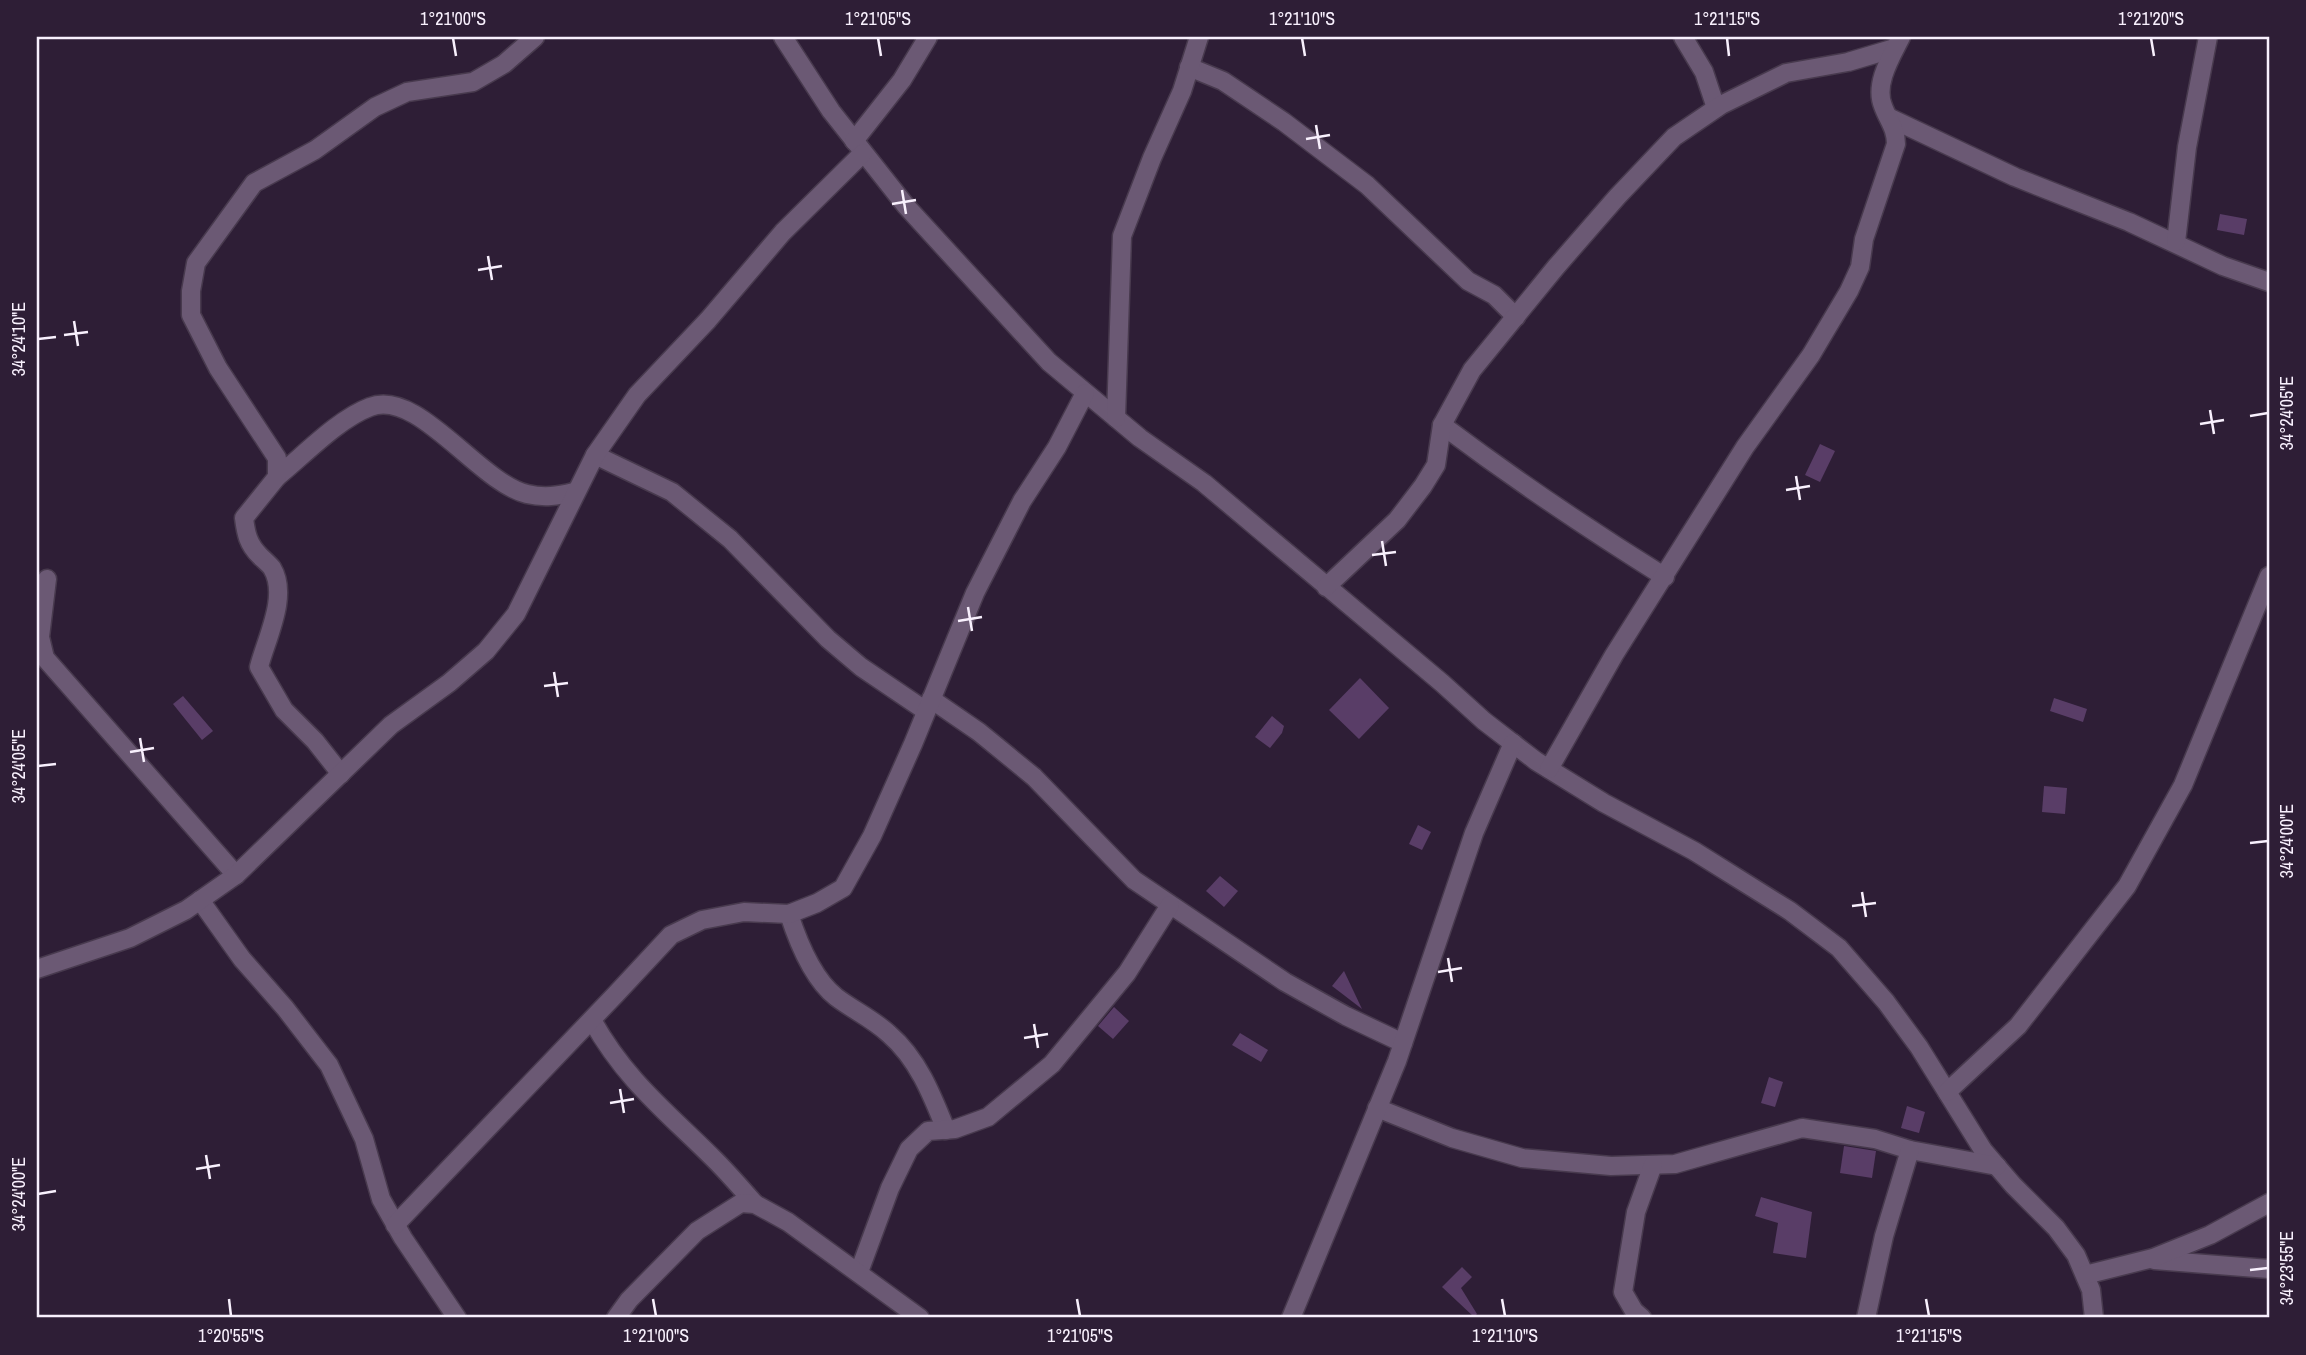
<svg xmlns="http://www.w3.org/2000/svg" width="2306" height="1355" font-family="'Archivo Narrow',sans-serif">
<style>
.building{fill:#593d67}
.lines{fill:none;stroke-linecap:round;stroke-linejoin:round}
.minor-casing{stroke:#483a4e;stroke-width:21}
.minor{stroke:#6b5974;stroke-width:18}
.ticks{fill:none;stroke:#f8f0fd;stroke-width:2.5}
.neatline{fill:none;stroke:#f8f0fd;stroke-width:2.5}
.ticks-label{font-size:18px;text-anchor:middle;fill:#f8f0fd}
</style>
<rect width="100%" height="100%" fill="#2e1e36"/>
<g class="building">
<polygon points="2220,214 2247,219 2244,235 2217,230"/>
<polygon points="1820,444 1835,451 1820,482 1805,475"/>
<polygon points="1360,678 1389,708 1359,739 1329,710"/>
<polygon points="183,696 213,731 202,740 173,704"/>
<polygon points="2054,698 2087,709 2083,722 2050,711"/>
<polygon points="1272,716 1284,726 1282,733 1270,748 1255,737"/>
<polygon points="2044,786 2067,788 2065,814 2042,812"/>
<polygon points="1418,825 1431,832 1422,850 1409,844"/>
<polygon points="1220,876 1238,891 1224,907 1206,891"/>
<polygon points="1344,971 1362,1009 1332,986"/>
<polygon points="1114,1007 1129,1021 1113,1039 1098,1026"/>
<polygon points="1240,1033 1268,1050 1261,1062 1232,1045"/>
<polygon points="1769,1077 1783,1082 1775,1107 1761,1103"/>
<polygon points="1907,1106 1925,1112 1919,1133 1901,1128"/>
<polygon points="1844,1146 1876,1151 1872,1178 1840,1173"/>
<polygon points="1761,1197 1812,1212 1806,1258 1773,1253 1778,1223 1755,1216"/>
<polygon points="1462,1267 1472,1277 1461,1288 1477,1314 1474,1317 1442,1287"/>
</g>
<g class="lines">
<g class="minor-casing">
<g id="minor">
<polyline points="783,37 831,111 906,206 1049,362 1140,438 1204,483 1442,683 1484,721 1536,761 1604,803 1694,851 1790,911 1839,948 1886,1002 1919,1047 1983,1150 2013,1185 2056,1228 2076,1255 2091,1290 2094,1318"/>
<polyline points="1683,37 1704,72 1716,108"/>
<polyline points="1189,67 1223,81 1284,122 1367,185 1468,281 1494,295 1516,317"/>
<polyline points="1890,118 2015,177 2129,222 2223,266 2269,282"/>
<polyline points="854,141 902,80 928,37"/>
<polyline points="2176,242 2187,147 2208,37"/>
<polyline points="1116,418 1122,236 1152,158 1182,91 1199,37"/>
<path d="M1442,425c72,54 146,104 223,152"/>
<polyline points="595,455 672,492 730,539 828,639 861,667 926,711"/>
<path d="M277,477c27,-22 61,-58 93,-70 48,-19 108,75 157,87 17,4 31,2 47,-2"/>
<polyline points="47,579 40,637 45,658 236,875"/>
<polyline points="1326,587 1397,520 1423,486 1436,465 1442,425 1472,370 1556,267 1617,197 1674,137 1721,105 1786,73 1848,62 1895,48"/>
<polyline points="931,699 979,732 1034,777 1134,880 1285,982 1346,1016 1403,1043"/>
<path d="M1549,769l65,-114 131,-208 66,-92 38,-64 11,-24 4,-28 32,-95c0,-16 -8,-24 -13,-38 -9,-22 8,-49 18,-69"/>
<path d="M341,774l-26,-33 -31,-31 -25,-43c7,-28 30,-71 13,-99 -3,-4 -8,-8 -12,-12 -12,-12 -14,-22 -16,-38l33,-41v-19l-59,-90 -27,-53v-24l5,-28 58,-80 61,-33 60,-43 32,-15 66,-10 31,-18 31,-27"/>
<polyline points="200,900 242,959 285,1008 329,1065 364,1139 381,1199 403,1238 457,1318"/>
<path d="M789,914c9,28 23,64 47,83 17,13 37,22 53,37 29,25 43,61 57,96"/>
<polyline points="37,969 130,938 186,910 236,875 391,725 449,683 486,651 516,614 595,455 637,395 708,320 783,232 863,153"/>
<path d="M592,1020c34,61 75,92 123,140 14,14 27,29 40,44"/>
<polyline points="1947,1092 2018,1026 2127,886 2183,785 2269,576"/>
<polyline points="1377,1108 1452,1138 1522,1158 1611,1166 1675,1164 1802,1128 1875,1139 1910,1150 1997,1166"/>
<polyline points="395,1225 616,994 671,935 702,920 744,912 789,914 817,903 843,888 872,836 913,744 975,593 1022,501 1057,447 1085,393"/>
<polyline points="2154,1260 2269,1269"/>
<polyline points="859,1272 890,1188 909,1149 928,1131 955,1129 988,1117 1052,1064 1127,973 1170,905"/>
<polyline points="2085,1275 2153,1258 2210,1235 2269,1203"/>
<polyline points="616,1318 629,1300 697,1231 741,1203 755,1204 788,1222 920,1318"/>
<polyline points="1291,1318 1397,1061 1474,833 1513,743"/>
<polyline points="1642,1318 1634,1311 1623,1292 1636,1212 1653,1165"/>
<polyline points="1866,1318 1884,1236 1910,1150"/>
</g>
</g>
<use href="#minor" class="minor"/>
</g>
<path class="ticks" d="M453,38l3,18M878,38l3,18M1302,38l3,18M1727,38l2,18M2151,38l3,18M1316,125l4,24M1306,139l24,-4M902,190l4,24M892,204l24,-4M488,256l4,24M478,270l24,-4M74,321l4,25M64,335l24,-3M38,339l18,-2M2210,410l4,24M2250,416l18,-3M2200,424l24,-4M1796,476l4,24M1786,490l24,-4M1382,541l4,25M1372,555l24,-3M968,607l4,24M958,621l24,-4M554,672l4,25M544,686l24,-3M140,738l4,24M130,752l24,-4M38,766l18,-2M2250,843l18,-2M1862,892l4,25M1852,906l24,-3M1448,958l4,24M1438,972l24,-4M1034,1024l4,24M1024,1038l24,-4M620,1089l4,24M610,1103l24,-4M206,1155l4,24M196,1169l24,-4M38,1194l18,-3M2250,1270l18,-2M229,1299l2,17M653,1299l3,17M1077,1299l3,17M1502,1299l3,17M1926,1299l3,17"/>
<rect width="2306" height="1355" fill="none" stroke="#2e1e36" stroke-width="77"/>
<rect x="38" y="38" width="2230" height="1278" class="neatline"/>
<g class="ticks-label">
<text x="453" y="25">1°21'00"S</text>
<text x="878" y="25">1°21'05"S</text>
<text x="1302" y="25">1°21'10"S</text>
<text x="1727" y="25">1°21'15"S</text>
<text x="2151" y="25">1°21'20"S</text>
<text transform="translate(19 339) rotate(-90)" y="6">34°24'10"E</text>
<text transform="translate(2287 413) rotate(-90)" y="6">34°24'05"E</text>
<text transform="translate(19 766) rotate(-90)" y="6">34°24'05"E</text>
<text transform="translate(2287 841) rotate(-90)" y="6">34°24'00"E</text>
<text transform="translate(19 1194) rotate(-90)" y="6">34°24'00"E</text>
<text transform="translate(2287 1268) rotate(-90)" y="6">34°23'55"E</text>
<text x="231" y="1342">1°20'55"S</text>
<text x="656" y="1342">1°21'00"S</text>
<text x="1080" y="1342">1°21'05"S</text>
<text x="1505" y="1342">1°21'10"S</text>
<text x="1929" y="1342">1°21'15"S</text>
</g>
</svg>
